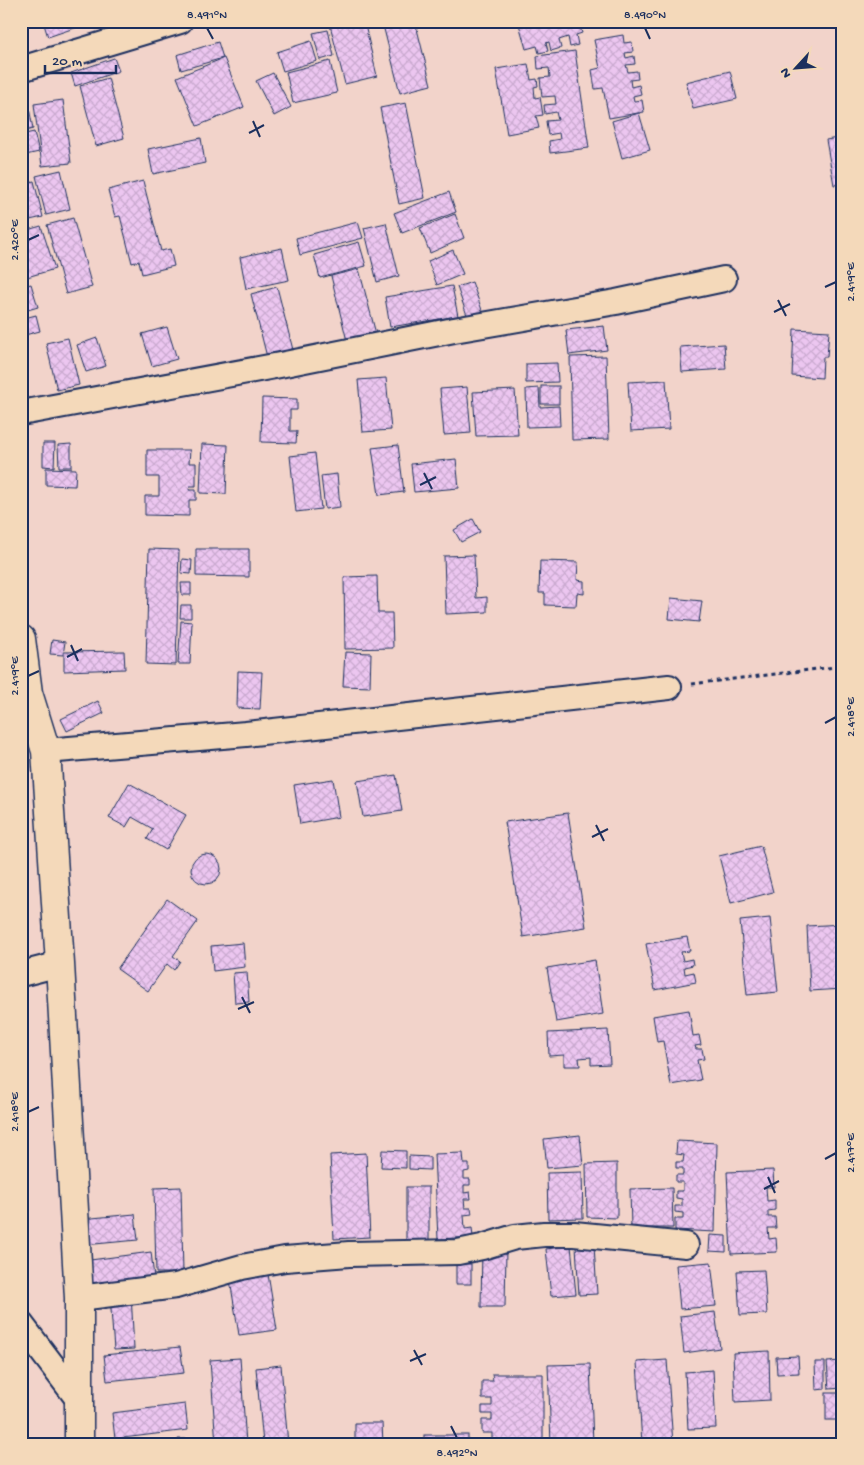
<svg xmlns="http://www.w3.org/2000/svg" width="864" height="1465" font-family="'Gochi Hand',sans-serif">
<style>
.building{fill:url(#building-cross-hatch);stroke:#1b2f5e}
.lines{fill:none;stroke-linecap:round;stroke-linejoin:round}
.street-casing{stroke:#1b2f5e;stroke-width:28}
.secondary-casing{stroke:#1b2f5e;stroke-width:31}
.path{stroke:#1b2f5e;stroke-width:3;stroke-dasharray:4 4;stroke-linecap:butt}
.street{stroke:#f4d9ba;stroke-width:24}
.secondary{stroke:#f4d9ba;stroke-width:28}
.ticks{fill:none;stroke:#1b2f5e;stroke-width:2}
.neatline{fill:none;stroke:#1b2f5e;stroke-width:2}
.ticks-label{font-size:12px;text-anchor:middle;fill:#1b2f5e}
</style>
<defs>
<pattern id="building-cross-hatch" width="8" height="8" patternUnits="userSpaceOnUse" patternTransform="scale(1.25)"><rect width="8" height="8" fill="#ecc6f0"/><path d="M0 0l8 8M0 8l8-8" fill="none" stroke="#caaad0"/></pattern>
</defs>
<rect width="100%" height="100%" fill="#f2d3ca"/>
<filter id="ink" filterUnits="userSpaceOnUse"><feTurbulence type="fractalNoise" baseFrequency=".02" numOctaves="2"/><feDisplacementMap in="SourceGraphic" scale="10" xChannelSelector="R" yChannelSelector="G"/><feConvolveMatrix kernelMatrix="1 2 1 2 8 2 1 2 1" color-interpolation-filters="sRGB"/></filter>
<g filter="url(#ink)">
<g class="building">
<polygon points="43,21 95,21 48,37"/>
<polygon points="329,21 364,21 377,76 345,84"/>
<polygon points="382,21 415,21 431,85 400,93"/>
<polygon points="527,21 578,21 582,33 576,35 578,45 570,47 568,37 559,40 561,48 551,51 549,42 546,43 548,51 539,53 537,46 526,49 519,24"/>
<polygon points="328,30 334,56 320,60 313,33"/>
<polygon points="623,35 624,43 632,42 633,52 625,53 626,58 634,56 635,64 626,65 628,72 637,71 638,79 630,80 631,87 639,85 641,94 633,96 634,101 642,100 644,112 609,118 603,88 595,89 592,70 600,68 594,40"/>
<polygon points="311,41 317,61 283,71 277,52"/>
<polygon points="218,42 223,58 181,70 177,55"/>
<polygon points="575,51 589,148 550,153 549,141 560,139 559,133 548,135 546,121 558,120 556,112 545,114 544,105 556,104 555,96 542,97 540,78 550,77 549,68 538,69 537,56"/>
<polygon points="114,58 119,71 75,86 71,73"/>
<polygon points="224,58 244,107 197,126 177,77"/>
<polygon points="330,61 337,93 293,103 286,72"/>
<polygon points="528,64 531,80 537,79 538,86 534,87 535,98 540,97 543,115 536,116 539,128 507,134 496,69"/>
<polygon points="730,71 737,99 693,109 686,82"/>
<polygon points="273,73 291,107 274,116 256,81"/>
<polygon points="108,78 124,138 96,146 80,86"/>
<polygon points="27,97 33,129 21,132 21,98"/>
<polygon points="63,100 71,163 42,166 34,104"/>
<polygon points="406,103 425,198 399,204 380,108"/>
<polygon points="639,113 650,150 622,158 612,121"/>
<polygon points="34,132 39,152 21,156 21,135"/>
<polygon points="843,137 843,184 834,185 826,140"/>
<polygon points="201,138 205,163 153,174 148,149"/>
<polygon points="21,156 28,180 21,182"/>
<polygon points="61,170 70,209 46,215 36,176"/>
<polygon points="34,181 43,217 21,222 21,184"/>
<polygon points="143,181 161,251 170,249 174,266 142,274 139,261 132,263 120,216 115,217 108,190"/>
<polygon points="449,192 456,212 402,233 394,213"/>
<polygon points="455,214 464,238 430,253 420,228"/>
<polygon points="73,218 92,287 66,294 47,225"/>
<polygon points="358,222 363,238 300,255 296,238"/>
<polygon points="386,223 399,276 377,282 364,228"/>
<polygon points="41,226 55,269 27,277 21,258 21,232"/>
<polygon points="359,242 366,266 320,278 314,255"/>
<polygon points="282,248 289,280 246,289 240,257"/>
<polygon points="453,250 463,274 437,285 428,261"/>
<polygon points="359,269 376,334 347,341 331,276"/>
<polygon points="472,282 483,313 468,318 457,287"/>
<polygon points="31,284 38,307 21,312 21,287"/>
<polygon points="452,286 458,316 390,327 385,297"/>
<polygon points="277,287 293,350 267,357 251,294"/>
<polygon points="36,315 40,331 21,336 21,319"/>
<polygon points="604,326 607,350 569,355 566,330"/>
<polygon points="167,327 177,359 152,366 142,334"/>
<polygon points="794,329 829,331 827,357 823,357 822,378 792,376"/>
<polygon points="68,338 79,385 57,390 46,343"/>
<polygon points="97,338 106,366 86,372 77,345"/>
<polygon points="724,344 726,369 682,372 680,347"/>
<polygon points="606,356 609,439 572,440 570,357"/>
<polygon points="557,363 558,382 526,383 526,364"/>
<polygon points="386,378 391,430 363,432 358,380"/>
<polygon points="666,380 669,429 631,431 628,382"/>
<polygon points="21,381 26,401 21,402"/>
<rect x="541" y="386" width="18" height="18"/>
<polygon points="467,387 471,433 444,435 440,389"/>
<polygon points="539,388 540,407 559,406 560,426 527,427 526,389"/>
<polygon points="515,390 518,435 476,436 473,392"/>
<polygon points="262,398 297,399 297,410 290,410 290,431 297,431 296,443 261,442"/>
<polygon points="43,443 55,443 54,467 43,466"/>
<polygon points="71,444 71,467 59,467 58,445"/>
<polygon points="202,444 228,445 226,494 200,493"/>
<polygon points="398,445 404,492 379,495 372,448"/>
<polygon points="147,450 190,450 189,463 196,463 196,486 190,486 189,490 196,490 196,500 189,500 189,516 145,515 145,496 159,496 159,477 147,477"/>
<polygon points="315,453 321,509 296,512 290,456"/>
<polygon points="456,459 459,488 414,492 411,464"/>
<polygon points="46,468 76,469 75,486 46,485"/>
<polygon points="337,474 340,507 325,509 321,476"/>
<polygon points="473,519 480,532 461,542 454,530"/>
<polygon points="149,549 179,550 176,665 146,664"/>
<polygon points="196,549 249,549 249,577 196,576"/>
<polygon points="474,555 476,598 487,597 487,612 446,614 444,556"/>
<polygon points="182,559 192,560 191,574 181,573"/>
<polygon points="540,561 578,562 577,580 584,581 584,594 577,593 576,606 545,605 545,593 539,593"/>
<polygon points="377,576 378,613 392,613 393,648 345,649 344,577"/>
<polygon points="181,583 191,583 191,595 182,595"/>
<polygon points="671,598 702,601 699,622 669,619"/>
<polygon points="181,605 191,605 191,618 180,618"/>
<polygon points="181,621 192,622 190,664 178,664"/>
<polygon points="52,640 65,642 63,655 50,654"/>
<polygon points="124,651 125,669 64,671 64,652"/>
<polygon points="345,652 371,653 370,687 343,686"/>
<polygon points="238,671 262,672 260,709 237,708"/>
<polygon points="98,701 104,713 67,731 61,719"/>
<polygon points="396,775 402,811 363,817 357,781"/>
<polygon points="333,779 339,817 300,824 294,785"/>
<polygon points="129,783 186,815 166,850 147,839 153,829 132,817 126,827 109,818"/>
<polygon points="568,813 586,927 523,937 505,822"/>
<polygon points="761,846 773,892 731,903 719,856"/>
<circle cx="206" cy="869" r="15"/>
<polygon points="167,899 198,921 173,956 180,961 174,970 167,964 148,991 117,969"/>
<polygon points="770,918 778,992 747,995 740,921"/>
<polygon points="843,924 843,989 810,991 807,926"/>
<polygon points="687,937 690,951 681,952 683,961 692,959 693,965 684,967 685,974 694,972 696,982 655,990 646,944"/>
<polygon points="243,943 245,967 213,971 211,946"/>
<polygon points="595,960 603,1014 556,1022 547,968"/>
<polygon points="247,972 249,1002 235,1003 233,973"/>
<polygon points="689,1010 693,1036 699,1035 701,1045 695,1046 696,1049 702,1049 704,1059 697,1060 701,1080 671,1085 663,1041 657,1042 653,1016"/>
<polygon points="608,1030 610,1064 591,1065 591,1057 579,1058 580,1066 564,1066 564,1055 549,1056 548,1033"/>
<polygon points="580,1135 583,1165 547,1168 544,1139"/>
<polygon points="677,1141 717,1143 715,1232 675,1230 675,1219 683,1219 683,1213 675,1212 675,1206 682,1206 682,1199 676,1198 676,1191 683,1191 683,1182 676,1182 676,1175 683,1175 683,1168 676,1168 676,1162 683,1162 684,1155 676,1154"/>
<polygon points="382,1150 406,1151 406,1168 381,1167"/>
<polygon points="366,1153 370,1237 334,1239 330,1155"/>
<polygon points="463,1153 464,1164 469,1164 469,1171 464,1172 464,1179 470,1179 470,1185 464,1185 464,1193 470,1192 471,1199 464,1199 465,1208 471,1208 472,1214 464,1215 465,1229 472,1228 473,1237 438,1239 434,1154"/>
<polygon points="409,1156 430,1157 430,1170 409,1169"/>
<polygon points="617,1163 617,1218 587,1217 586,1164"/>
<polygon points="773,1170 774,1187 766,1187 767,1201 775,1200 775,1210 768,1211 768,1217 775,1217 776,1228 768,1228 769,1239 776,1238 777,1252 731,1254 727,1172"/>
<polygon points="582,1172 583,1218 548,1219 547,1173"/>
<polygon points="181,1187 183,1273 156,1273 154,1188"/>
<rect x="406" y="1187" width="23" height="54"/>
<polygon points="672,1188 673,1228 631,1228 630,1189"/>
<polygon points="135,1214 138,1240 84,1245 81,1219"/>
<polygon points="710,1235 726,1236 726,1252 709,1251"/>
<polygon points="594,1245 597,1294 579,1295 576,1246"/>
<polygon points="571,1246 576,1294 551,1296 546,1249"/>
<polygon points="482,1249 506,1249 505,1307 481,1307"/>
<polygon points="151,1252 154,1277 87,1286 83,1261"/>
<polygon points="711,1262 716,1306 680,1309 676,1265"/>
<rect x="456" y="1264" width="15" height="20"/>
<polygon points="764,1270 767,1314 740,1315 737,1271"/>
<polygon points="268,1274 277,1330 239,1335 230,1280"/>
<polygon points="131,1294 134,1349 114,1350 110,1296"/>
<polygon points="715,1312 720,1348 684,1353 680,1316"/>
<polygon points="180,1347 184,1373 107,1381 104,1355"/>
<polygon points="769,1351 770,1400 735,1402 733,1353"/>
<polygon points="798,1356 799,1373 777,1374 776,1357"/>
<polygon points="240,1358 246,1444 216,1444 210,1360"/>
<polygon points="667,1360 673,1444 642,1444 637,1362"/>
<polygon points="843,1361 843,1388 829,1389 827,1362"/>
<polygon points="815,1362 825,1362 825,1389 816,1390"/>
<polygon points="590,1364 593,1444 551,1444 548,1365"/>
<polygon points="281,1365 288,1444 263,1444 256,1368"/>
<polygon points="713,1370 716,1428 688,1429 685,1372"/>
<polygon points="492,1374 543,1374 543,1444 492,1444 492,1433 482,1433 482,1420 492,1420 492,1414 482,1414 482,1406 492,1406 492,1399 482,1399 482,1381 493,1381"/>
<rect x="826" y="1393" width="15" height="27"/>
<polygon points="185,1404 188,1430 115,1439 112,1413"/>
<polygon points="355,1423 382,1423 383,1444 355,1444"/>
<rect x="424" y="1435" width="44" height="9"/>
<polygon points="93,1439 148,1443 148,1444 92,1444"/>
<polygon points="178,1439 208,1439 208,1444 177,1444"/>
</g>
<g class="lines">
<g class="street-casing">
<g id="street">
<polyline points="21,69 180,21"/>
<polyline points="21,413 280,365 454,330 616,302 724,279"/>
<polyline points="46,751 246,734 669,687"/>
<polyline points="21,974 60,964"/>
<polyline points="79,1298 176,1286 242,1267 285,1259 349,1254 458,1252 482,1247 515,1237 544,1234 574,1234 686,1245"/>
<polyline points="21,1324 78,1399"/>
</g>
</g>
<g class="secondary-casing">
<polyline id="secondary" points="21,639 28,693 46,751 60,964 79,1298 79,1444"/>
</g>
<polyline class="path" points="692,684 843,666"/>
<use href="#street" class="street"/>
<use href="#secondary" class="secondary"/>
</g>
</g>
<path class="ticks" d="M207,28l6,11M645,28l5,11M253,121l7,16M249,133l15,-8M28,240l11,-5M825,287l11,-5M778,300l8,16M774,312l16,-8M424,473l8,16M420,485l16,-8M71,645l7,16M67,657l15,-8M28,676l11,-5M825,723l11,-6M596,825l8,16M592,837l16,-8M242,997l8,16M238,1009l16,-7M28,1112l11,-5M825,1159l11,-6M768,1177l7,16M764,1189l15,-8M414,1350l8,15M410,1361l16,-7M451,1426l6,12"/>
<rect width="864" height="1465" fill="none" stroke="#f4d9ba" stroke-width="55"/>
<g transform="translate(796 68) rotate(244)" stroke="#f4d9ba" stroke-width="4" paint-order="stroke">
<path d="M0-4L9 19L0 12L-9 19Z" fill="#1b2f5e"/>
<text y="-8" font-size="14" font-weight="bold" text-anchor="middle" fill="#1b2f5e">N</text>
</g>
<path d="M45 65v8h71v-8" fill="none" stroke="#1b2f5e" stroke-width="2.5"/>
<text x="52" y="65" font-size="15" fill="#1b2f5e" stroke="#f4d9ba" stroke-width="4" paint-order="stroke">20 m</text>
<rect x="28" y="28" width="808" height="1410" class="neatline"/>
<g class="ticks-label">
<text x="207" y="18">8.491°N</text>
<text x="645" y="18">8.490°N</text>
<text transform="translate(14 240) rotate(-90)" y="4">2.420°E</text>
<text transform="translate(850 282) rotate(-90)" y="4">2.419°E</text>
<text transform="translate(14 676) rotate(-90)" y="4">2.419°E</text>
<text transform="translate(850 717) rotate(-90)" y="4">2.418°E</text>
<text transform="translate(14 1112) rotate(-90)" y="4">2.418°E</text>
<text transform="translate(850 1153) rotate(-90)" y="4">2.417°E</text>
<text x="457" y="1456">8.492°N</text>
</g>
</svg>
